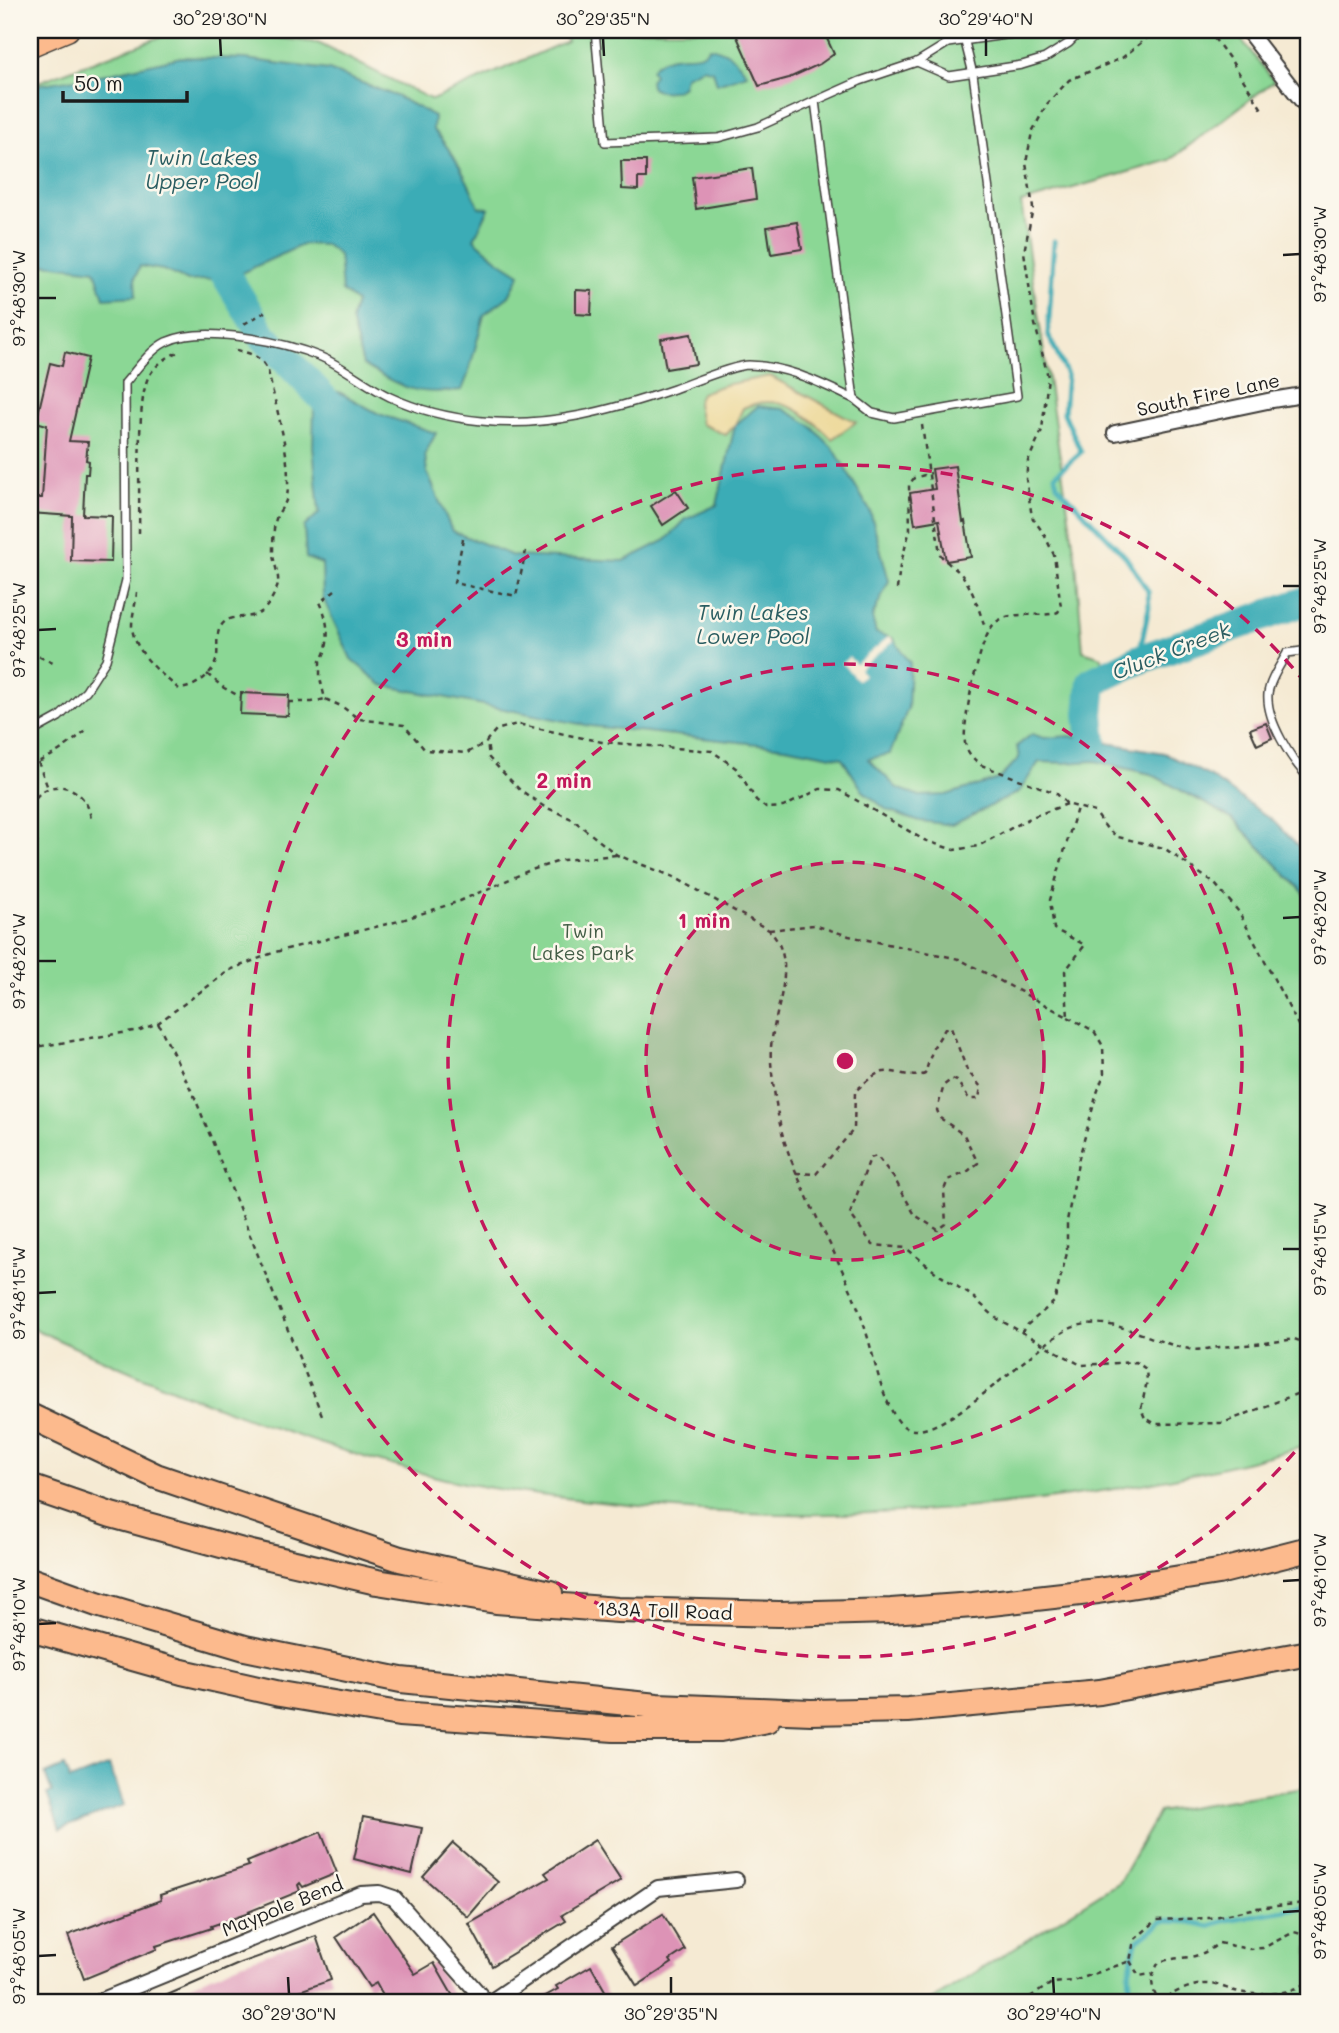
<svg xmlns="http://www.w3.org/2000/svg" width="1339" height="2033" font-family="Mali,sans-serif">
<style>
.green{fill:#8bd795;stroke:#547a58;stroke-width:2}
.sand{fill:#eeda9e;stroke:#857b5d;stroke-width:2}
.water{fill:#3bacb6;stroke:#2c6469;stroke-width:2}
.pier{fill:#f5ead3}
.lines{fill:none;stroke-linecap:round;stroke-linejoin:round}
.stream{stroke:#3bacb6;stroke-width:5}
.river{stroke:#3bacb6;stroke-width:30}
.building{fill:#dd93b6}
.service-casing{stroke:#3d3b37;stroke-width:10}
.minor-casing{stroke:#3d3b37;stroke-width:18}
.primary-casing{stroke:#3d3b37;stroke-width:24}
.motorway-casing{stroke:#3d3b37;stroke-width:28}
.path{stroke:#3d3b37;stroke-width:2.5;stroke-dasharray:5 5;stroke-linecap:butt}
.service{stroke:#fff;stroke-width:7}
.minor{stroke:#fff;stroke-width:14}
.primary{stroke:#fcba8d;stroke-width:21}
.motorway{stroke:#fcba8d;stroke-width:24}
.ticks{fill:none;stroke:#1c1c1c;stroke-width:2.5}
.ring{fill:none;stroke:#c2185b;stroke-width:3.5;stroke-dasharray:12 9}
.labels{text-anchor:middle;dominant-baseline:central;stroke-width:5;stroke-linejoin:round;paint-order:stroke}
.street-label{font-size:19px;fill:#1c1c1c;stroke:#fbf7ec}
.park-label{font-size:19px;fill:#435d46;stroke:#fbf7ec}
.water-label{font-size:21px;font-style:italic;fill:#2a5d61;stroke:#fbf7ec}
.centre{fill:#c2185b;stroke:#fbf7ec;stroke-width:3.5}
.ring-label{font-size:21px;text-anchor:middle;font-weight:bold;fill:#c2185b;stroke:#fbf7ec;stroke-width:5;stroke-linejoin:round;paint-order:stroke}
.neatline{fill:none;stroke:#1c1c1c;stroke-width:2.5}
.ticks-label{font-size:18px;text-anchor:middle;fill:#1c1c1c}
</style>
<rect width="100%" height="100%" fill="#fbf7ec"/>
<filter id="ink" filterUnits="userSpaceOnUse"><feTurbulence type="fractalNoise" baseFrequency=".0143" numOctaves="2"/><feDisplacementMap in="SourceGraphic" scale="14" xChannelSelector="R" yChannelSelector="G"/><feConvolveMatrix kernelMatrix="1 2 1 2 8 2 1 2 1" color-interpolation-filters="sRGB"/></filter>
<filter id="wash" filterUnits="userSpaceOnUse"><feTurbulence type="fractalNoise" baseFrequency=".00686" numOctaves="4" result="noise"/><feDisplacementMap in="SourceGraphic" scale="28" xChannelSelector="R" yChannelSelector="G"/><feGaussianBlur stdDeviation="1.57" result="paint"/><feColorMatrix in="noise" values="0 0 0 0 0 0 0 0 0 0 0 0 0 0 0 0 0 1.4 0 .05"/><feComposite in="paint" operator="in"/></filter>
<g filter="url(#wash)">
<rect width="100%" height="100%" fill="#f5ead3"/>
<g class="green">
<path d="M179,30h39l100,13 114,57 135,-59 -5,-11h672l40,51 -104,79 -149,43 55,359 7,89 19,6 -2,86 13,23 38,8 81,44 77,80v547c-227,65 -466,84 -700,58 -55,-6 -110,-12 -164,-24 -143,-35 -281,-90 -415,-152v-1242z"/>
<polygon points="1309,1787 1309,2003 927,2003 1119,1882 1159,1812"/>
</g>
<path class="sand" d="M770,376l86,46 -24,17c-25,-25 -52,-48 -89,-31l-8,17 -9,10 -25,-11 -4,-21 4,-10 23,-8z"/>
<g class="water">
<path d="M709,47c18,3 28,12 38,27l-30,10 -4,-13 -10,-3 -18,8 -2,10c-8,7 -24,7 -32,1l-1,-7 4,-5 -3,-6c20,-23 48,-4 58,-22z"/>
<path d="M181,57l64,2 84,11 69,27 36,19 -1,14c21,22 34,49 46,77l10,1 -15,31 24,21 22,14 -11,22 -25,19 -16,60 -6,15c-48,6 -58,-2 -99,-25l-12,-45 5,-18 -14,-11 -3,-36 -13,-10 -22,-1 -67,31 -18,4 -31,2 -25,-11 -23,-4 -5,12 1,18 -32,2 -9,-28 -50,-6 -15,10v-188l76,-12z"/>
<polygon points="311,381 322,382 324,390 339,392 379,414 436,433 425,454 427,472 452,531 513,556 624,561 666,540 686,519 717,505 735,425 758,406 783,409 809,424 834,449 870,511 889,581 872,617 876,633 893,638 910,663 908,708 890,754 868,759 897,788 920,796 946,795 999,779 1019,758 1017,746 1032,734 1044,738 1070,736 1164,753 1209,776 1271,819 1309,857 1309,898 1232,818 1151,774 1095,761 1065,763 1039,762 1019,792 952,825 920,821 887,810 863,791 842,758 785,747 590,726 382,685 351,659 323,598 322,564 306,558 304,527 319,513 313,447 314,404 302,386"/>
<polygon points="109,1765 124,1805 60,1829 47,1794 52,1792 45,1774 64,1766 70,1780"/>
</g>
<polygon class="pier" points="890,636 894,641 859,669 864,675 857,680 842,663 849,657 856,664"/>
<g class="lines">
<g class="stream">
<polyline points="1054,241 1048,334 1067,375 1064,413 1081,452 1055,475 1057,485 1126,557 1148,591 1149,607 1138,660"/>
<polyline points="1131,2003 1129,1972 1136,1942 1163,1921 1190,1922 1209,1926 1227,1920 1309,1906"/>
</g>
<g class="river">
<polyline points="207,244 263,336 323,398 334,413"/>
<polyline points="1092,743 1089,714 1092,682 1138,660 1309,600"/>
</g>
</g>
<g id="blocks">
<g class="building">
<polygon points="734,30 823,30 834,54 820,64 789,78 759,86"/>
<polygon points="621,161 646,161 646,178 638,178 638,190 622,189"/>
<polygon points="752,168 756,199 696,209 692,177"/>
<polygon points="797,222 802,249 771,254 767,227"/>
<polygon points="576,290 592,291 591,315 576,314"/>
<polygon points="691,334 696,364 666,369 661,339"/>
<polygon points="65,352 88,358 69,441 88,442 86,460 89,461 88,474 85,474 83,515 112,516 111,562 71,561 72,516 30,513 30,498 42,498 47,425 36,422 50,363 62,366"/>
<polygon points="955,466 963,522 965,521 971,557 946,561 939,520 915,524 910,493 935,489 932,469"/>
<polygon points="676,490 688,508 663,525 651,506"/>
<polygon points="241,693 289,695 288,716 240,714"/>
<polygon points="1266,723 1272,738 1257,745 1250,729"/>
<polygon points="363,1817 422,1828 412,1874 354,1859"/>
<polygon points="321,1832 337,1873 303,1887 300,1883 298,1885 300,1891 248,1912 249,1913 211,1926 212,1928 156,1946 157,1949 84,1979 68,1935 161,1900 160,1895 249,1866 247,1862"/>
<polygon points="595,1840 621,1880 562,1915 566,1921 492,1966 469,1924 549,1878 545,1873"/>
<polygon points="453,1843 498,1882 468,1917 423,1877"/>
<polygon points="373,1912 415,1974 434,1963 457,2003 387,2003 376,1983 369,1987 336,1937"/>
<polygon points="663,1914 685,1950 670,1960 672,1963 637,1986 612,1946"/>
<polygon points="316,1936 331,1980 265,2003 149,2003 241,1963"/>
<polygon points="591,1966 612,2003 533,2003 558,1989 556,1986"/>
</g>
</g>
</g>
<g filter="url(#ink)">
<use href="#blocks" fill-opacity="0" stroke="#3d3b37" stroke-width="2"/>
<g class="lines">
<g class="service-casing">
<g id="service">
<polyline points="595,30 605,142 718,138 758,127 815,101"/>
<polyline points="917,62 949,76 1022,65 1045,58 1069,43 1082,30"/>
<polyline points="854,399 872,413 894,418 1017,396 973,74 962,30"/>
<path d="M1309,650l-22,3c-6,11 -18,28 -19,41 -2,26 23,66 41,84"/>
<path d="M30,733l29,-16 27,-26 20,-31 20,-80 -1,-197c12,-14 25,-33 41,-41 37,-18 119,0 155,15 24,10 45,29 69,40 28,13 61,21 92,24 65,7 130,-11 192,-32 17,-6 59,-24 75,-24 39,1 70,18 105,34l-39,-298 45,-20 57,-19 31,-19 94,-13"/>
</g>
</g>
<g class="minor-casing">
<g id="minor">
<polyline points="1247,30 1309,110"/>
<polyline points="1115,433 1272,400 1309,394"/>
<polyline points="95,2003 361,1894 379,1893 394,1898 487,2003"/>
<polyline points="489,2003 658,1888 736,1880"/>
</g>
</g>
<g class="primary-casing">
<polyline id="primary" points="30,46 68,30"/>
</g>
<g class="motorway-casing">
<g id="motorway">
<polyline points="30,1416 156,1476 400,1559 550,1593"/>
<polyline points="30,1487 111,1515 243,1551 377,1582 496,1601 618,1610 779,1614 891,1611 973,1605 1098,1591 1218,1572 1309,1549"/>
<polyline points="30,1580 97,1604 245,1648 401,1680 657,1706 811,1712 908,1710 1100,1692 1309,1653"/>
<polyline points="30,1629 182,1672 280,1694 399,1714 614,1729 720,1729 767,1720"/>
</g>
</g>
<g class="path">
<path d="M1157,30l-35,28 -53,22 -22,24 -15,28 -6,31 7,45 -9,44 11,72 13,53 -6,53 -14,31 -2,18 6,38 12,17 10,21 7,52 -3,5c-19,7 -47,-3 -63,11 -15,12 -33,100 -30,120 2,10 9,16 16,22l75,28 11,11 28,8 12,17 11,8 46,11 51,36 24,28 70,134"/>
<polyline points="1208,30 1232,62 1263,111"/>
<polyline points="244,324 265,312"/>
<path d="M922,425l18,129c6,9 13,12 20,19 13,14 19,39 26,56"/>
<path d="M139,533c1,-31 -3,-136 10,-157 7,-12 18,-19 29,-24"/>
<polyline points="463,539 454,583 516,596 526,551"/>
<polyline points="897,589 900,566 910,530 909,485 914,478 931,473"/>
<path d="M335,590l-15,12c8,17 12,43 0,59v17l5,21 16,7 18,13 45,6 21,25 42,3 20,-11"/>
<path d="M137,592c-1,11 -5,23 -5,34 1,25 29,48 47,63 16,-1 35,-15 38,-32 1,-9 -1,-19 2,-27 8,-20 29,-8 42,-18 6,-4 12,-15 15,-22 6,-11 -2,-24 -3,-36 0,-10 0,-29 4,-38 7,-13 10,-11 11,-29 1,-39 -12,-79 -20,-116 -7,-15 -16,-17 -31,-21v-2"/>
<polyline points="30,652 57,665"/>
<polyline points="207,674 224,688 241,697"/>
<polyline points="289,702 312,702 325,699"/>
<polyline points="38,762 48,788"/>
<path d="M30,764c20,-4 41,-21 56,-34"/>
<path d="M1067,804l-35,13 -54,29 -24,4 -30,-10 -85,-50 -19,-1 -37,18 -17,1 -10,-8 -19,-31 -25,-18 -110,-9 -85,-18 -21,6 -9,10 2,18 30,31 24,17 29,13 45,36 57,22 95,53c35,37 -2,87 2,132 2,24 6,54 13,78 22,67 63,126 83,195 7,21 19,87 42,94 35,12 122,-81 158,-99 40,-20 82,12 122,19 9,2 22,-1 31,-2 25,-2 50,-4 74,-8l15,5"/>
<path d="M30,806c17,-33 59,-21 61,15"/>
<polyline points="30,833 38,843"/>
<polyline points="769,930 814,925 849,936 959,959 1068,1017 1065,971 1085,945 1054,929 1050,900 1077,808"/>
<polyline points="158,1023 195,1098 322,1415"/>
<polyline points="30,1048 140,1030 158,1023 230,970 275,952 399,921 460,901 528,871 563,860 617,855"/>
<path d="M796,1173l20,1 38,-45 1,-38c7,-5 16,-15 24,-18 15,-5 31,7 46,1l8,-26 12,-19 6,-1 16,42 14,17 -2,12h-10l-12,-18 -5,-2 -8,6 -7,25 3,8 24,17 14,28 -11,9 -19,8 -4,10 2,34 -8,6 -23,-15 -21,-37 -17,-22 -7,2 -20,56 23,31 33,3 32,26 34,22 24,22 85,47 55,-3 10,7 1,12 -6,28 4,9 11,6 67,-1 86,-34"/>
<polyline points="1021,1333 1026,1326 1054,1302 1067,1253 1067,1221 1079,1158 1097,1093 1104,1074 1103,1046 1094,1031 1068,1017"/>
<path d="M1309,1936l-15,-4 -31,16 -15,1 -29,-6c-26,20 -33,11 -60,19 -9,16 -9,24 0,40 12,-9 35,-19 50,-18 9,0 18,5 26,7 24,6 53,4 74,-9"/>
<polyline points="1130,1961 1139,1976 1152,1974"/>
<polyline points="1026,2003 1024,2001 1052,1983 1074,1981 1130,1961 1134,1940 1157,1920 1210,1918 1256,1908 1305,1903 1309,1900"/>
</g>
<use href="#service" class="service"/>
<use href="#minor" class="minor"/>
<use href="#primary" class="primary"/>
<use href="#motorway" class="motorway"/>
</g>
</g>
<path class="ticks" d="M220,38l1,18M603,38l1,18M986,38v18M1283,255l17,-1M38,298h18M1283,586h17M38,630l18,-1M1283,918l17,-1M38,961h18M1283,1249h17M38,1293l18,-1M1283,1581l17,-1M38,1624l18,-1M1283,1912l17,-1M38,1956l18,-1M288,1977l1,17M671,1977v17M1053,1977l1,17"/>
<circle cx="845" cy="1061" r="199" fill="#c2185b" fill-opacity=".12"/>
<g class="ring">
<circle cx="845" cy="1061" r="199"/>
<circle cx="845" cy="1061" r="397"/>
<path d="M1308 1436A596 596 0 1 1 1308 686"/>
</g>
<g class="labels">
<g class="street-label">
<text transform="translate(1208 394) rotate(-12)">South Fire Lane</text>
<text transform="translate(665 1610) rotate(2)">183A Toll Road</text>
<text transform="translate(282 1906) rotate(-22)">Maypole Bend</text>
</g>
<g class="park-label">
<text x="583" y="930">Twin<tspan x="583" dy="22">Lakes Park</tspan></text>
</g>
<g class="water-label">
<text x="202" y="156">Twin Lakes<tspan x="202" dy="24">Upper Pool</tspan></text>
<text x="753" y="611">Twin Lakes<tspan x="753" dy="24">Lower Pool</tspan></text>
<text transform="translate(1171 650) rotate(-21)">Cluck Creek</text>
</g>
</g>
<circle cx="845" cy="1061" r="10" class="centre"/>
<g class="ring-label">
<text x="424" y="647">3 min</text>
<text x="564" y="788">2 min</text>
<text x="704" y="928">1 min</text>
</g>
<rect width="1339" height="2033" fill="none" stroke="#fbf7ec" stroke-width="77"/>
<path d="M63 91v10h124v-10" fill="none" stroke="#1c1c1c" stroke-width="3.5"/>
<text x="74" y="91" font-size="21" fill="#1c1c1c" stroke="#fbf7ec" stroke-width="5" paint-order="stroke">50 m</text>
<rect x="38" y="38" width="1262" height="1956" class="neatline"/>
<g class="ticks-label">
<text x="220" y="25">30°29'30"N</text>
<text x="603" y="25">30°29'35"N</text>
<text x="986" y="25">30°29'40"N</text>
<text transform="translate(1320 254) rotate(-90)" y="6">97°48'30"W</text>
<text transform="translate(19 298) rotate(-90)" y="6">97°48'30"W</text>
<text transform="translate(1320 586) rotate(-90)" y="6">97°48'25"W</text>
<text transform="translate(19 630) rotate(-90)" y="6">97°48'25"W</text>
<text transform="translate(1320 917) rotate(-90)" y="6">97°48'20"W</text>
<text transform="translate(19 961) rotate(-90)" y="6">97°48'20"W</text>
<text transform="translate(1320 1249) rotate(-90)" y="6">97°48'15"W</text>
<text transform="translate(19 1293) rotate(-90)" y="6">97°48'15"W</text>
<text transform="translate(1320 1580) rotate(-90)" y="6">97°48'10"W</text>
<text transform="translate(19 1624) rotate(-90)" y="6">97°48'10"W</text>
<text transform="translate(1320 1911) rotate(-90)" y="6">97°48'05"W</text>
<text transform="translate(19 1956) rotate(-90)" y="6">97°48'05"W</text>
<text x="289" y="2020">30°29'30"N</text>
<text x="671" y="2020">30°29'35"N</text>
<text x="1054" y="2020">30°29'40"N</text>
</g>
</svg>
